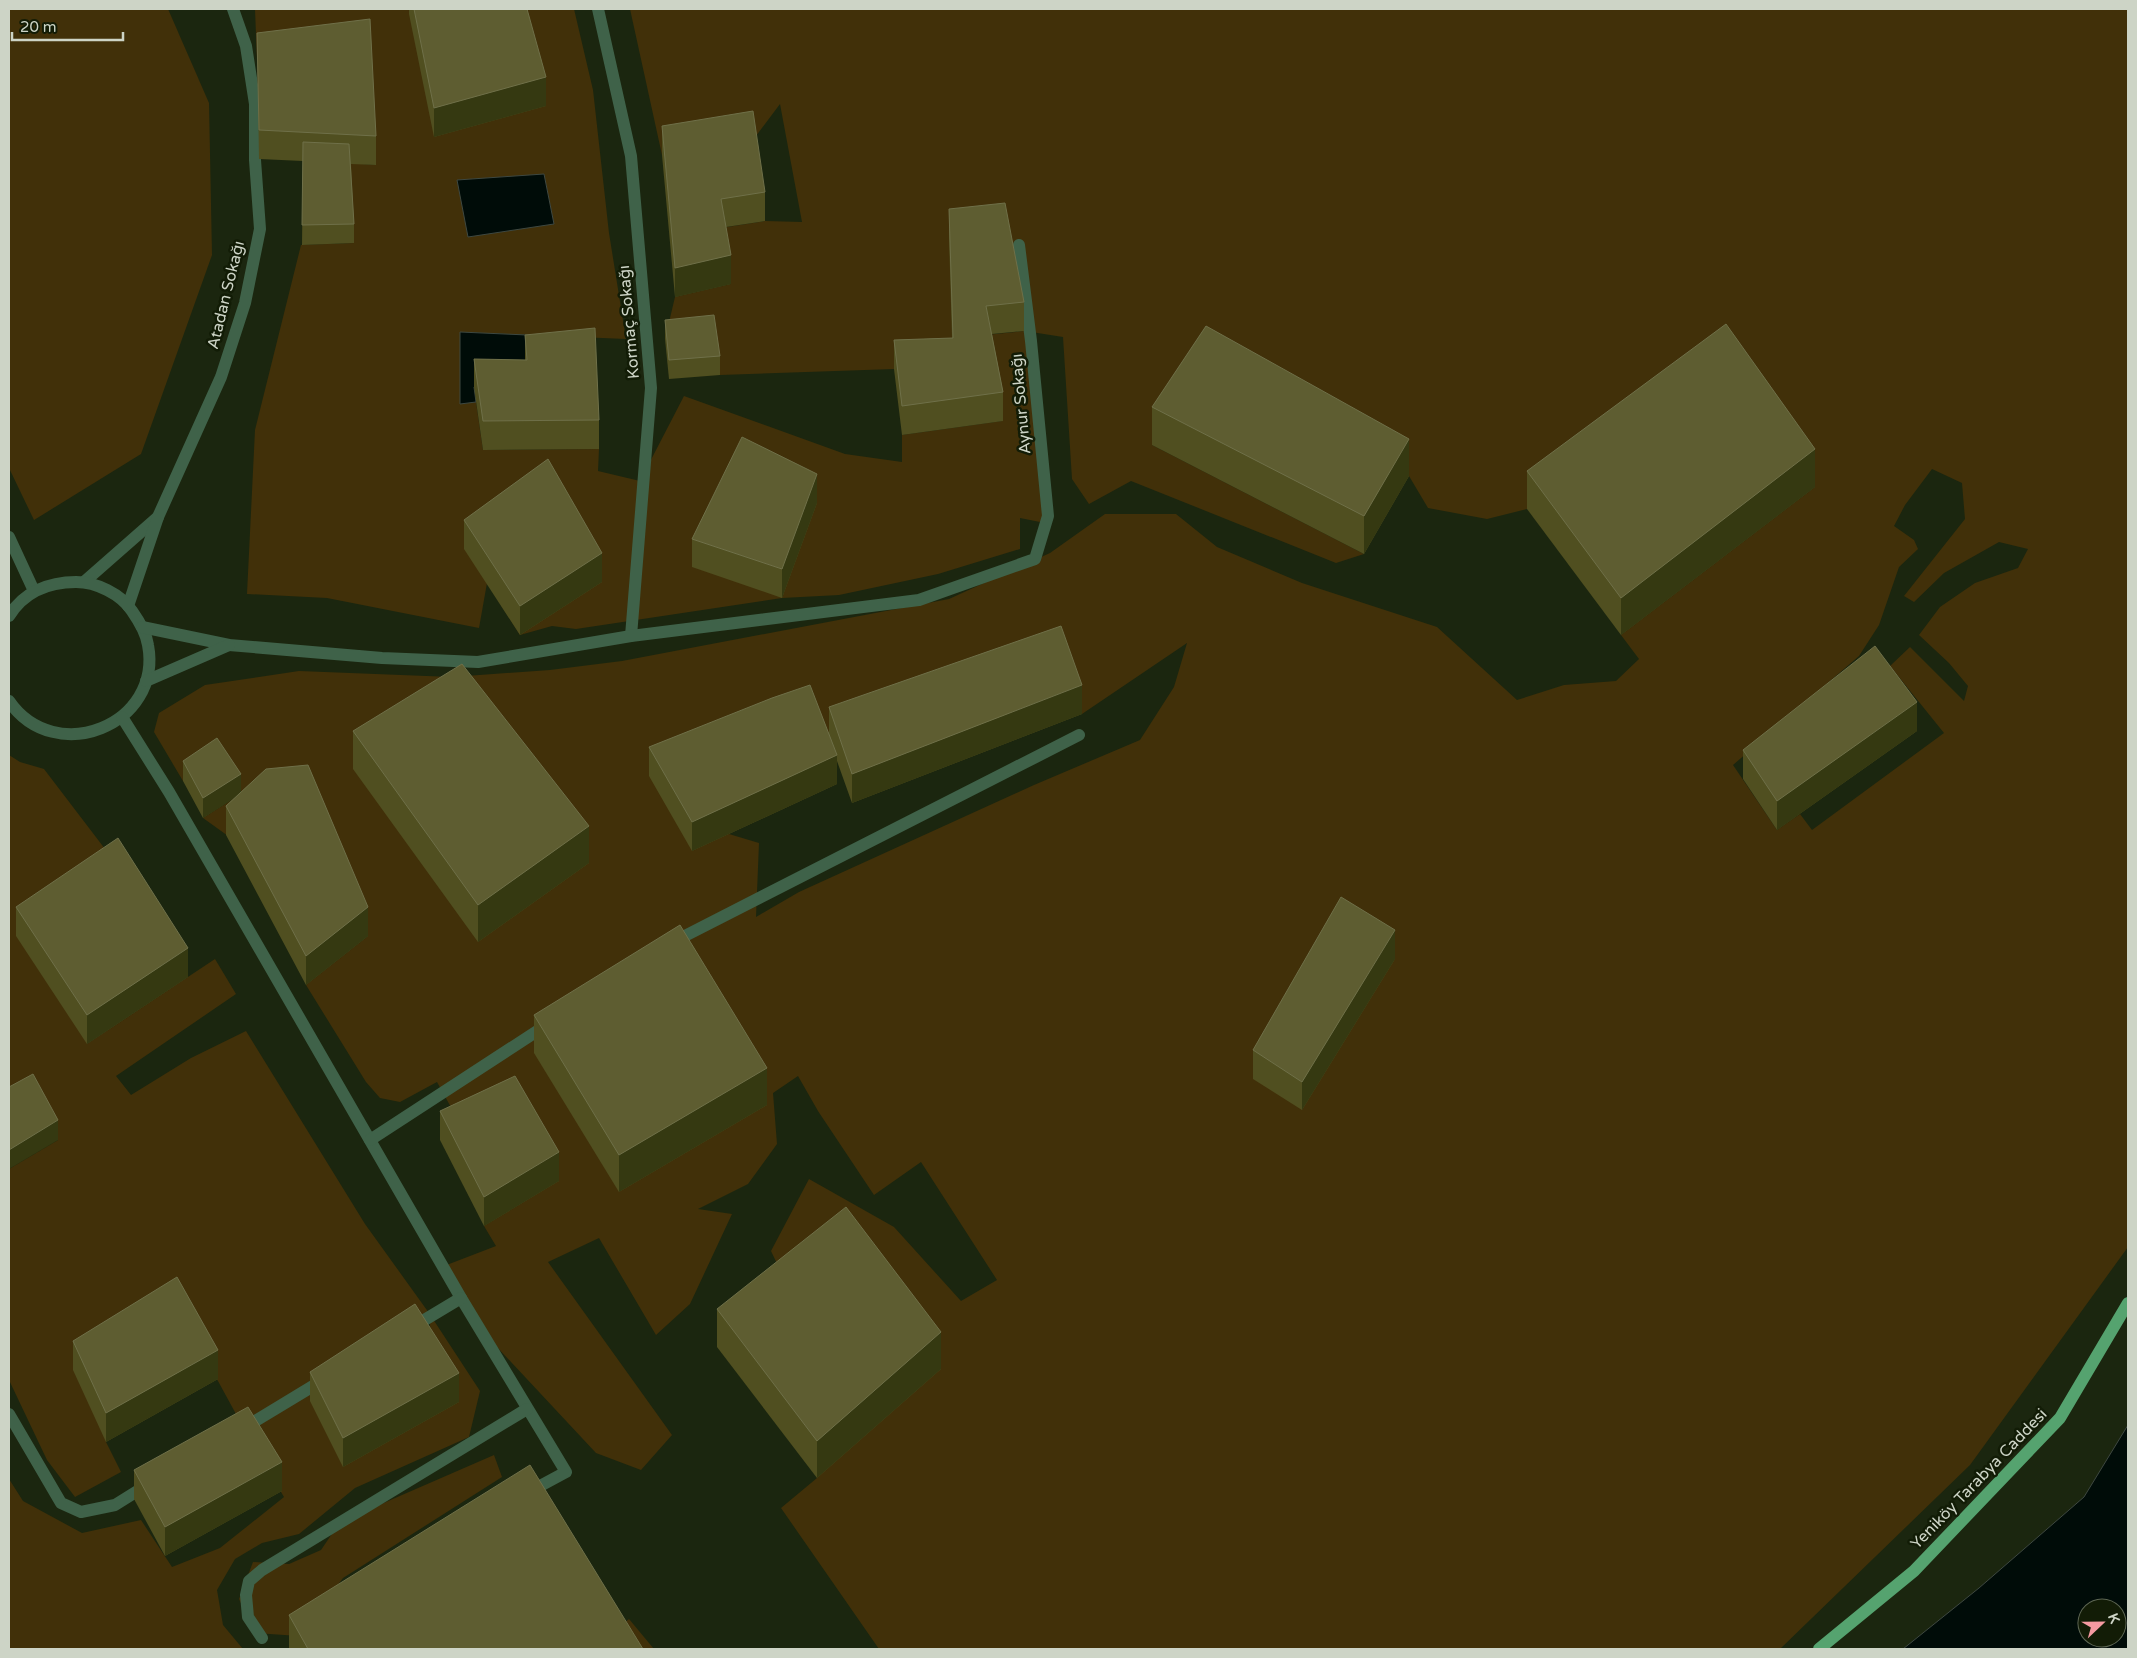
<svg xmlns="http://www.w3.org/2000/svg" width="2137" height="1658" font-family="'Varela Round',sans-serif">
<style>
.green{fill:#413009;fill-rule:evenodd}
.water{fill:#000c08;stroke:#3e4841;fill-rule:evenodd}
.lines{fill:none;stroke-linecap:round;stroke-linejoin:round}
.minor{stroke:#3f6249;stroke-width:12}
.major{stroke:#55a36f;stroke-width:12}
.wall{fill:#504f20}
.shaded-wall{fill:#353911}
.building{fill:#5e5d31;stroke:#6f7049}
.labels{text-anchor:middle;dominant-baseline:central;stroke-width:5;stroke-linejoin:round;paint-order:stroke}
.street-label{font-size:16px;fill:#cdd4c6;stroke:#121c06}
</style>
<rect width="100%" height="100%" fill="#1b260f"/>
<g class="green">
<polygon points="9,9 168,9 209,103 212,255 141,454 34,520 9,468"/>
<path d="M255,9h319l19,81 16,143 17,106 -166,-7 1,72 15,-2 7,48 116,-1 -1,22 42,10 44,-85 161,58 57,8v-27l100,-14 -16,-86 38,-4 -19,-99 -52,135 -233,8 -6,-40 -49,4 10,-42 56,-13 -10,-56 44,-7 37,1 -22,-118 -27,36 -91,15 -32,-146h1498v1238l-158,218 -190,184h-901l-98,-141 36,-30 -35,-204 -11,-23 38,-72 85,48 67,74 36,-21 -76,-118 -47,33 -56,-84 -20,-35 -25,17 4,51 -29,40 -50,25 34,5 -42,90 -34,31 -57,-97 -51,24 124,173 -31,35 -45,-17 -100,-107 -52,-80 52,-20 -12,-20 74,-45 -95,-52 -26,-47 -37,20 -20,-4 -14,-16 -60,-97 62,-49 -165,-118 38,-24 -58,-13 -29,-49 5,-19 46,-28 94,-14 153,6 98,-7 72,-9 327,-62 101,-46 55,-39h71l41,33 85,36 135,44 80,73 47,-15 52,-4 23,-22 -18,-24 194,-148 -288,22 -40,10 -59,-11 -19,-32 -257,-31 212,109 -28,9 -205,-82 -42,23 -17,-25 -9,-142 -38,-6 20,192 -25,-5v31l-82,25 -99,21 -57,3 -206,31 -24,-3 -32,9 -33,-52 -8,45 -152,-30 -80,-4 8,-164 46,-185 53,-2 -5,-80 26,2 -6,-117 -112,14zM1932,469l30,14 3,36 -61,77 10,6 30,-29 55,-31 29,7 -10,19 -43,15 -35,24 -21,28 30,28 19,23 -4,15 -54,-54 -20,19 54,67 -132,97 -12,-16 -23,16 -44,-65 126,-109 20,-31 20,-58 19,-18 -4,-9 -20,-14 11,-21zM1187,643l-13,44 -34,53 -106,45 -235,107 -43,25 3,-74 -30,-9 163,-120 170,-59 20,59z"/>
<path d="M9,755l11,7 24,7 74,97 -31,178 128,-85 21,35 -120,82 15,19 60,-37 55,-27 119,193 64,89 51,78 -11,46 -114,51 -56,46 -37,9 -27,16 -18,31 6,35 20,24h-234v-170l14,22 59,32 59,-13 31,47 48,-19 64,-51 -36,-61 -71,-130 -71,136 15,30 -46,25 -28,-37 -38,-80v-211l49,-29 -49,-34zM429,1313l4,48 -123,40z"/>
<polygon points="494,1455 502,1477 343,1578 299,1636 255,1633 239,1599 253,1562 289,1564 321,1550 340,1522"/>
<polygon points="629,1619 654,1649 620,1649 611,1634"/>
</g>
<g class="water">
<polygon points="544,174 554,224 468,237 457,180"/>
<polygon points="460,332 594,338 474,387 476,402 460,404"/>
<path d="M2128,1425v224h-225l76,-61 105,-91zM2087,1608h30v30h-30z"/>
</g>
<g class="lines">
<g class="minor">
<polyline points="598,9 631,156 651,388 631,636"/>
<polyline points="9,537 34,591"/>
<polyline points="84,582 158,517"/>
<polyline points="128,606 158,517 221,377 245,303 260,229 255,160 255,104 246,46 233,9"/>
<path d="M9,616c15,-24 40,-34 67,-34 20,0 45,12 56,29 7,10 14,21 16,34 15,80 -93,123 -139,56"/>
<polyline points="142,627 229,645 382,658 478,662 631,636 919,600 1035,559 1048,516 1031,341 1019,245"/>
<polyline points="146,681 229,645"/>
<polyline points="122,717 169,792 461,1298 566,1472 527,1493"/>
<polyline points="671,943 1079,735"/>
<polyline points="370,1140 548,1024"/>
<polyline points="411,1328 461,1298"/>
<polyline points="9,1414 61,1503 81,1512 115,1505 147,1485"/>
<polyline points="242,1429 323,1380"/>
<polyline points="262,1638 248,1617 246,1595 249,1581 262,1570 527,1409"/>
</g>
<polyline class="major" points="1819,1649 1914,1571 2060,1418 2128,1303"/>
</g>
<g class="wall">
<polygon points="409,9 527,9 546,106 434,137 409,14"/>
<polygon points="257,33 376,136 376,165 351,164 354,224 354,243 302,245 303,161 259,159"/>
<polygon points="662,126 765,192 765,221 726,227 731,284 675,297 662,155"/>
<polygon points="949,209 1024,302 1024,331 992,334 1003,392 1003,421 902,435 894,369 894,340 952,338 949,238"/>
<polygon points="665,320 720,356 720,375 669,379 665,339"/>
<polygon points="525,335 599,420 599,449 483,450 474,387 474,359 525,360"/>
<polygon points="1152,407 1409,476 1364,554 1152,445"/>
<polygon points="1527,471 1815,487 1621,635 1527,509"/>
<polygon points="817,503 782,598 692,567 692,539"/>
<polygon points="464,520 602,582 520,635 464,549"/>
<polygon points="829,707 1082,714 852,803 837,761 837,784 692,851 649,776 649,747 829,733"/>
<polygon points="353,731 589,863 478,942 353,769"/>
<polygon points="1917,731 1777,830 1743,779 1743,750"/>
<polygon points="183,761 241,792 368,936 306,985 226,835 226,806 234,798 203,818 183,781"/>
<polygon points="16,907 188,977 87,1044 16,936"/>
<polygon points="1395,959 1302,1110 1253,1079 1253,1050"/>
<polygon points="534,1015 767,1105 619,1192 534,1053"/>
<polygon points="440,1111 559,1181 484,1226 440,1140"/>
<polygon points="717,1309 941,1369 817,1478 717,1347"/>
<polygon points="73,1341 218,1379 106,1442 73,1370"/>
<polygon points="310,1372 459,1402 343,1467 310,1401"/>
<polygon points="134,1470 282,1491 165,1556 134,1499"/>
<polygon points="289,1615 643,1649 289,1649"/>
</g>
<g class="shaded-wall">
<polygon points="546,77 546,106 434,137 434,108"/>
<polygon points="731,255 731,284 675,297 675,268"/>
<polygon points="1409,439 1409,476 1364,554 1364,516"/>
<polygon points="1815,449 1815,487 1621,635 1621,598"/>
<polygon points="817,474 817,503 782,598 782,569"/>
<polygon points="602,553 602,582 520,635 520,606"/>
<polygon points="1082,685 1082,714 852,803 852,774"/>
<polygon points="1917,702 1917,731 1777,830 1777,801"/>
<polygon points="837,755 837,784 692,851 692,822"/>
<polygon points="241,774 241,794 203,818 203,798"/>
<polygon points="589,826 589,863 478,942 478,905"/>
<polygon points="368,907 368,936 306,985 306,956"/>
<polygon points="1395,930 1395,959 1302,1110 1302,1082"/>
<polygon points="188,948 188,977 87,1044 87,1015"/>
<polygon points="767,1068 767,1105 619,1192 619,1155"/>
<polygon points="58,1120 58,1140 9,1169 9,1150"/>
<polygon points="559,1152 559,1181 484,1226 484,1197"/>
<polygon points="941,1332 941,1369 817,1478 817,1441"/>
<polygon points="218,1350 218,1379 106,1442 106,1413"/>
<polygon points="459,1373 459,1402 343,1467 343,1438"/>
<polygon points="282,1462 282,1491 165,1556 165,1527"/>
</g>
<g class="building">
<polygon points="414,9 527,9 546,77 434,108"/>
<polygon points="370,19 376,136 259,130 257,33"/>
<polygon points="753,111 765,192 721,199 731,255 675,268 662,126"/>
<polygon points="303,142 349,144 354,224 302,225"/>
<polygon points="1005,203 1024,302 986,306 1003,392 902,406 894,340 953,338 949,209"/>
<polygon points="714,315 720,356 669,360 665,320"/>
<polygon points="1726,324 1815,449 1621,598 1527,471"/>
<polygon points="1206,326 1409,439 1364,516 1152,407"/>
<polygon points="595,328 599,420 483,421 474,359 527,360 525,335"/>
<polygon points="742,437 817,474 782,569 692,539"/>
<polygon points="548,459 602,553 520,606 464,520"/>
<polygon points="1061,626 1082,685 852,774 829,707"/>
<polygon points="1875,646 1917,702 1777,801 1743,750"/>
<polygon points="462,664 589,826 478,905 353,731"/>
<polygon points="810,685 837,755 692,822 649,747 772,698"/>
<polygon points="217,738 241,774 203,798 183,761"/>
<polygon points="308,765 368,907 306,956 226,806 266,769"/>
<polygon points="118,838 188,948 87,1015 16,907"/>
<polygon points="1341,897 1395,930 1302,1082 1253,1050"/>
<polygon points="680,925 767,1068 619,1155 534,1015"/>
<polygon points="33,1074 58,1120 9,1150 9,1087"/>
<polygon points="515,1076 559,1152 484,1197 440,1111"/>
<polygon points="846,1207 941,1332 817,1441 717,1309"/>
<polygon points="177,1277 218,1350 106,1413 73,1341"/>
<polygon points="415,1304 459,1373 343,1438 310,1372"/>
<polygon points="248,1407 282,1462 165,1527 134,1470"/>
<polygon points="530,1465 643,1649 308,1649 289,1615"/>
</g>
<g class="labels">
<g class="street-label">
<text transform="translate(226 295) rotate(-76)">Atadan Sokağı</text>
<text transform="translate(629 322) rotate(-95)">Kormaç Sokağı</text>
<text transform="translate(1021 404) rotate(-95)">Aynur Sokağı</text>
<text transform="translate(1979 1479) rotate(-46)">Yeniköy Tarabya Caddesi</text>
</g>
</g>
<rect width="2137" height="1658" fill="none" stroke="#cdd4c6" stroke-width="20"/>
<g transform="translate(2102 1623) rotate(68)"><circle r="24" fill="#121c06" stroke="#5d6653"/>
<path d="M0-4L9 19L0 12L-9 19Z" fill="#f49aa1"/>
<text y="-8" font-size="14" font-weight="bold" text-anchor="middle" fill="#cdd4c6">K</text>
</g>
<path d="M12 32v8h111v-8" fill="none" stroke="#cdd4c6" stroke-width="2.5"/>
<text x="20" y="32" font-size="15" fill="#cdd4c6" stroke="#121c06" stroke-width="4" paint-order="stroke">20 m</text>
</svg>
